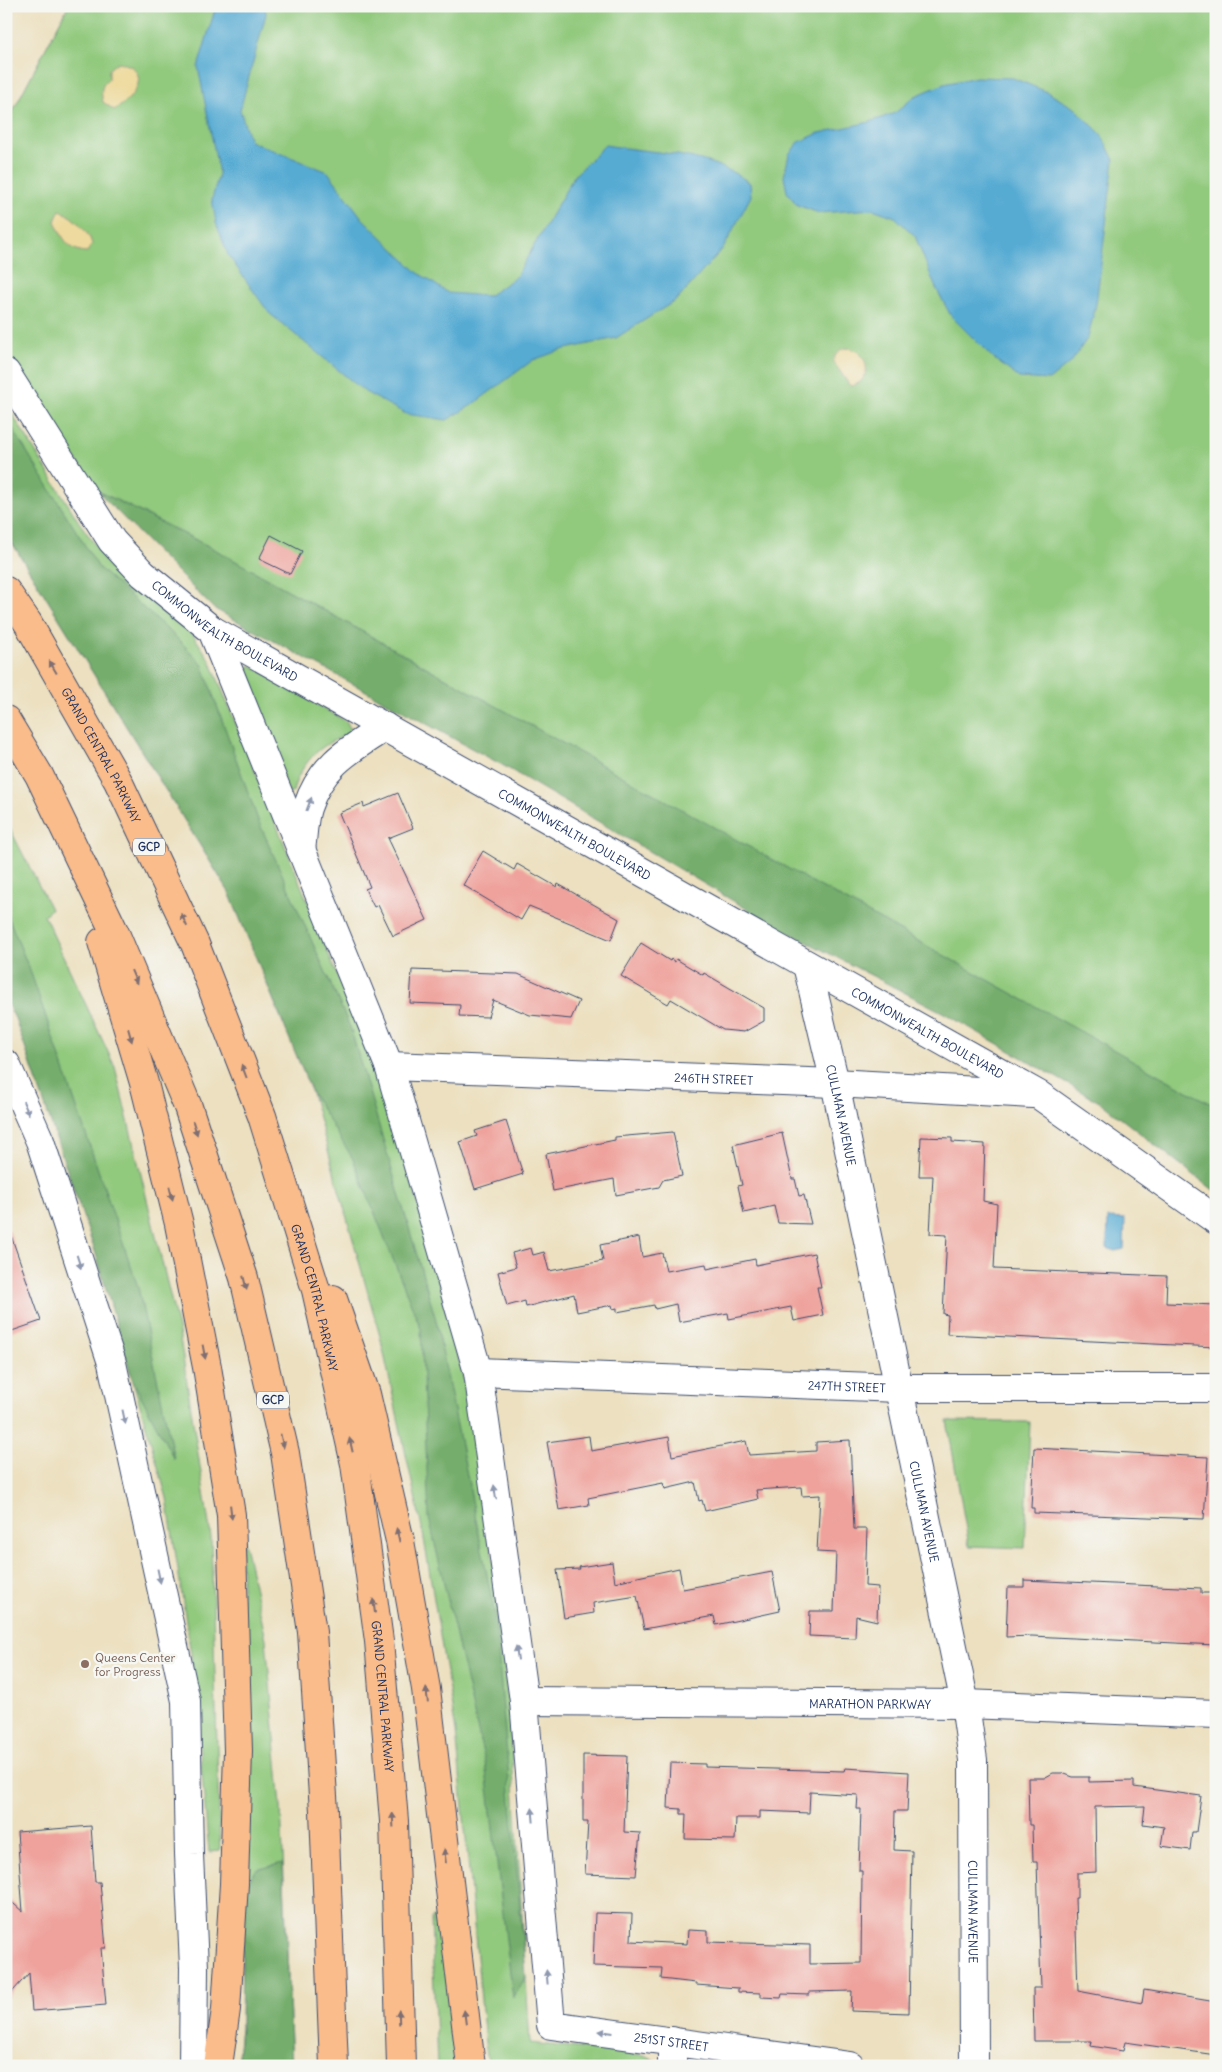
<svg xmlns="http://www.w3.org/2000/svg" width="1222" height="2072" font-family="Delius,sans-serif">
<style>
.green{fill:#91c97d;stroke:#567c6e}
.forest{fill:#74ad6c;stroke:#486e65}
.sand{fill:#eeda9e;stroke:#84847e}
.water{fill:#57abd3;stroke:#396d98}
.building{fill:#efa29c}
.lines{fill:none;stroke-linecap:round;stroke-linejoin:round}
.minor-casing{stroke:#3a4a6d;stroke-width:30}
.highway-casing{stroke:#3a4a6d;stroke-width:30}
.minor{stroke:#fff;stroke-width:28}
.highway{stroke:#f9bc8a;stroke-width:28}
.oneway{fill:#7f6e72}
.oneway2{fill:#8d97ae}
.education-dot{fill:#8d6e63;stroke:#f6f6f2;stroke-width:2}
.labels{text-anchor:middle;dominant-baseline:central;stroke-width:5;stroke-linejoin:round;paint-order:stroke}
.shield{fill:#f6f6f2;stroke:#5d6b8a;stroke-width:1}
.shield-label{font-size:11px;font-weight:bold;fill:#1b2f5e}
.street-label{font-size:12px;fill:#1b2f5e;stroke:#f6f6f2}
.education-label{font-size:12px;fill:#785e54;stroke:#f6f6f2;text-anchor:start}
</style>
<rect width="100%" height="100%" fill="#f6f6f2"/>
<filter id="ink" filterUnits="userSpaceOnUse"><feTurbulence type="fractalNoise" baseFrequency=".02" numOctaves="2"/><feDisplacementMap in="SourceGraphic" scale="10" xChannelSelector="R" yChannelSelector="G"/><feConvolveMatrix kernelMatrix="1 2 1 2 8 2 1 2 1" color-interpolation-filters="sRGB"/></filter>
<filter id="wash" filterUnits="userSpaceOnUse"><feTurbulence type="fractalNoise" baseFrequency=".0096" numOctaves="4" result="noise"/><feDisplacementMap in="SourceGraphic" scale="20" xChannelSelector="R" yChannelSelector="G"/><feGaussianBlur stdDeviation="1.12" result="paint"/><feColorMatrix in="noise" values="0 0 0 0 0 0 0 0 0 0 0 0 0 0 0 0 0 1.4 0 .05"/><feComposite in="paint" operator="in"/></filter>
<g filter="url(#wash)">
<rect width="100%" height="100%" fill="#ece0c0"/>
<g class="green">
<polygon points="68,6 1216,6 1216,1108 214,549 96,490 6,351 6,124"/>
<polygon points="6,404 79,522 106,560 189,629 210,660 344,992 381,1077 427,1235 462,1372 480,1454 501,1627 513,1770 530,2043 644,2055 658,2062 658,2066 489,2066 485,2043 456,1732 423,1533 381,1340 312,1093 229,892 6,533"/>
<path d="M250,665l97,57 4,9c-9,7 -19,9 -28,16 -14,10 -27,28 -30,45l-4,2 -44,-117 1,-8z"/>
<polygon points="6,821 51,909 44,915 115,1067 179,1332 211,1537 220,1851 209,1852 191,1654 167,1498 96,1254 15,1018 6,1002"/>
<polygon points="947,1421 1030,1422 1025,1548 969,1546"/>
<polygon points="241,1527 266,1639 281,1806 292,2066 237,2066 241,2029 245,1774"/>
<polygon points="441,1917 463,2066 437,2066 431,1918"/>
</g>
<g class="forest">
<polygon points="6,418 99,568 178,639 202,664 258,820 350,1027 436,1320 495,1615 526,1978 513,1998 485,1762 429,1518 421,1329 353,1159 312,1093 229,892 6,533"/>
<polygon points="96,490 214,549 1211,1104 1216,1108 1216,1192 1101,1103 944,1013 774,925 504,766 213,608"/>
<polygon points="6,911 32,976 138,1287 174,1459 133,1381 96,1254 15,1018 6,1002"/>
<polygon points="283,1863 292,2066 237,2066 241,2029 243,1891 256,1870"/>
</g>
<g class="sand">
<path d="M118,62c36,7 18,36 -4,48l-11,-8c-2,-9 -3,-17 6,-23v-10z"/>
<path d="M60,210c12,6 29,21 32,34l-5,8c-19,-1 -25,-15 -32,-31z"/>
<path d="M847,348c22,2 28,34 3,38l-17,-25c3,-8 6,-12 14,-13z"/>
</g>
<g class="water">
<path d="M216,6h49l1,8 -26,96 10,31 78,31 34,46 55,54 31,21 40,3 28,-19 58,-101 31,-31c51,9 101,6 145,38l1,13 -27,51 -46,52 -62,39 -55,12 -28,10 -61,45 -25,15 -41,-6 -41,-22 -96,-79 -41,-58 -12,-32 -4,-24 7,-25 -21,-107z"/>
<polygon points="976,77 1013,78 1047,92 1076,109 1101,134 1114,160 1096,304 1088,337 1072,361 1049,380 1019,378 993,358 951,316 935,286 915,236 895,217 873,209 819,213 797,205 787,192 784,177 789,154 799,142 819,133 870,122 895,113 915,96 944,84"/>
<polygon points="1108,1218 1125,1219 1124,1249 1116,1251 1107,1248"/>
</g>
<g id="blocks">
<g class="building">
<polygon points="271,535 302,551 290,574 259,559"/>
<polygon points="398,793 413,828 388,838 427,920 393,936 378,905 374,907 365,889 370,887 339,813 363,803 364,807"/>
<polygon points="483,851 514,870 517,864 557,887 558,884 619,919 611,940 529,906 521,920 463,885"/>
<polygon points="641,943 670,961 671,959 675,962 676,959 703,975 704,973 764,1008 764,1021 744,1032 723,1030 671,999 668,1004 621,976"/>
<polygon points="412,970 518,974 579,1001 571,1019 530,1015 493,1000 488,1017 459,1016 460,1005 410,1003"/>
<polygon points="506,1121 523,1174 475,1189 460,1142 477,1136 475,1131"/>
<polygon points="673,1132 682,1176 663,1180 659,1187 616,1195 614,1179 553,1191 546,1154 615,1140 615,1137"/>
<polygon points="782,1133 792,1179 795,1179 799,1196 804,1195 811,1224 778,1223 774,1206 744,1213 738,1186 742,1185 733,1145"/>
<polygon points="921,1137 952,1138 952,1142 985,1144 983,1201 997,1204 994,1269 1167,1276 1166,1303 1216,1305 1216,1347 947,1334 948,1315 943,1314 947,1235 930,1234 933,1176 919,1176"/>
<polygon points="6,1230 9,1230 41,1321 6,1333"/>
<polygon points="639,1237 642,1257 662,1253 666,1271 706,1264 707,1269 755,1259 756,1265 814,1253 821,1287 817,1287 823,1315 794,1321 791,1307 729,1319 728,1313 679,1322 676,1304 655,1309 654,1305 617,1312 617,1308 613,1309 612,1305 577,1312 574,1294 526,1307 525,1301 507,1306 498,1272 516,1267 512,1253 531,1248 533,1255 544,1252 549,1271 603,1261 600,1245"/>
<polygon points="589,1436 591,1451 669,1437 672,1456 746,1441 749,1455 816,1451 816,1442 850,1440 854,1529 867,1529 865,1586 878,1587 877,1621 856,1616 855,1638 809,1636 810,1611 834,1611 836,1553 817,1552 820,1495 802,1496 801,1487 756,1490 758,1499 705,1511 702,1500 699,1501 695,1482 665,1489 663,1483 588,1498 589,1505 559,1510 547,1442"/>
<polygon points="1034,1448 1208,1457 1204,1519 1034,1513 1034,1508 1031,1508"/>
<polygon points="612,1562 615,1582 679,1568 683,1589 772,1572 780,1611 716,1625 714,1616 644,1629 637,1596 593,1603 594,1613 564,1618 557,1570 580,1569 579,1567"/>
<polygon points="1024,1580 1201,1588 1201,1593 1216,1593 1216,1645 1032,1636 1006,1637 1008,1587 1024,1587"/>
<polygon points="583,1755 627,1756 624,1832 640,1833 636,1876 585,1874 588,1822 583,1822"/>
<polygon points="670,1763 705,1764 705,1767 844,1771 845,1768 909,1772 907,1811 895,1811 894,1850 912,1851 909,2013 851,2011 852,1991 809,1992 809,1995 782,1994 781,1998 761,1997 761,1993 738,1992 738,1988 696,1985 696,1983 661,1979 662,1968 593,1966 595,1913 632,1914 631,1941 687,1944 688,1930 708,1931 708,1942 810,1945 810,1964 861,1963 862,1871 859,1871 861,1809 857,1809 858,1795 810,1792 809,1813 760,1811 760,1818 736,1818 735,1840 685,1839 686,1814 681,1814 681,1809 668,1808"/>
<polygon points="1053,1773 1062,1773 1073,1777 1089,1777 1089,1782 1134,1781 1134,1787 1201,1796 1196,1832 1192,1832 1190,1850 1161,1846 1164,1827 1143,1824 1145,1806 1095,1807 1096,1872 1077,1873 1077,1898 1075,1898 1078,1991 1142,2003 1144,1990 1216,2002 1216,2055 1125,2042 1123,2051 1091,2046 1092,2041 1034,2041 1033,1988 1041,1988 1037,1862 1033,1862 1032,1825 1029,1825 1028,1778 1044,1778"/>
<polygon points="91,1826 95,1882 100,1882 106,1948 101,1948 106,2005 32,2011 29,1973 6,1999 6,1897 23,1912 17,1832"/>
</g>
</g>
</g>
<g filter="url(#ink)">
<use href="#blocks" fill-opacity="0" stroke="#3a4a6d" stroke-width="1"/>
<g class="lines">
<g class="minor-casing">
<g id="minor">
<path id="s1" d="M6,373l106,168 31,33 69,56 827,465 177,125"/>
<path id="s2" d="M212,630l177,436 89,306 46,329 27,324 299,41"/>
<path d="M301,850c2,-13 2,-29 6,-42 14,-43 42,-58 78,-81"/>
<path id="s3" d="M807,965l28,118 130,621 8,56 1,306"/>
<polyline points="6,1064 40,1141 112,1363 186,1701 189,1854 194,1968 193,2066"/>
<path id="s4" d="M389,1066l446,17 197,11"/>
<path id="s5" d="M478,1372l421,16h317"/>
<path id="s6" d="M524,1701l441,3 251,10"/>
<polyline points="672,2041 672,2066"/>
</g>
</g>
<g class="highway-casing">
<g id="highway">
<path id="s7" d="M6,591l22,32 90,158 77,163 67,172 54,174 39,174 24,177 15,180 7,245"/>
<polyline points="6,720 39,775 115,933 188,1107 244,1278 285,1453 312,1632 324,1811 334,2066"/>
<polyline points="102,942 144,1083 179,1224 207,1367 231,1515 238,1751 234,1884 226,2009 218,2066"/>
<polyline points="333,1299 366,1394 400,1541 426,1689 471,2066"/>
</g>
</g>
<use href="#minor" class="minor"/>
<use href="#highway" class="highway"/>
</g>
<defs><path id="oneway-solid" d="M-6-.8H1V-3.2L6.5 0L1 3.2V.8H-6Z" transform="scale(1.25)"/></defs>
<g class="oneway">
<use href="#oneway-solid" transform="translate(53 667) rotate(-120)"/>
<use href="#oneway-solid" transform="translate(184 920) rotate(-115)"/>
<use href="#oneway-solid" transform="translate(134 977) rotate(67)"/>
<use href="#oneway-solid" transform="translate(130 1035) rotate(74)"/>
<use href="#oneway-solid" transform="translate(244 1071) rotate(-111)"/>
<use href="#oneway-solid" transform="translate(195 1128) rotate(72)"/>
<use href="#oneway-solid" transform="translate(171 1193) rotate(76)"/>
<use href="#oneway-solid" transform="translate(245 1283) rotate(76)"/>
<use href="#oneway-solid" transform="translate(204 1352) rotate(79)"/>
<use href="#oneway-solid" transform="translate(282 1441) rotate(77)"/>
<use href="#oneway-solid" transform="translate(351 1445) rotate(-103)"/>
<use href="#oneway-solid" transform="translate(231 1512) rotate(83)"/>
<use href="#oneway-solid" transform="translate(398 1535) rotate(-103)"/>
<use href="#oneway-solid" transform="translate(374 1606) rotate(-98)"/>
<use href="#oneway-solid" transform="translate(427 1695) rotate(-97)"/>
<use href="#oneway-solid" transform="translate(393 1820) rotate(-93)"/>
<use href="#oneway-solid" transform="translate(445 1856) rotate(-97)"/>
<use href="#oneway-solid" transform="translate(399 2017) rotate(-92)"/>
<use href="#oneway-solid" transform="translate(465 2017) rotate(-97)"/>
</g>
<g class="oneway2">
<use href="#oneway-solid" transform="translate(309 804) rotate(-69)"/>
<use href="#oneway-solid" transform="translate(26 1108) rotate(66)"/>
<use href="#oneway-solid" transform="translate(79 1262) rotate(72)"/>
<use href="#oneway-solid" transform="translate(124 1417) rotate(78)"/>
<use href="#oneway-solid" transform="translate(495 1492) rotate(-98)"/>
<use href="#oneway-solid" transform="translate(159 1576) rotate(78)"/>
<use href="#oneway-solid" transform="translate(517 1653) rotate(-98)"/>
<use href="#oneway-solid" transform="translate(533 1815) rotate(-95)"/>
<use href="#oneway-solid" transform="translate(547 1977) rotate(-95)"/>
<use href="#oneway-solid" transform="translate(606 2032) rotate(-173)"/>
</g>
</g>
<circle class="education-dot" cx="85" cy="1664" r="5"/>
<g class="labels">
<g class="shield">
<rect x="133" y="838.5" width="32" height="17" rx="4"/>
<rect x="257" y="1391.5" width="32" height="17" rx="4"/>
</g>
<g class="shield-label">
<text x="149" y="847">GCP</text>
<text x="273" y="1400">GCP</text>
</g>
<g class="street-label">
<text stroke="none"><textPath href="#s1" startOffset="344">COMMONWEALTH BOULEVARD</textPath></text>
<text stroke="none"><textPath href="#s7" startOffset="190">GRAND CENTRAL PARKWAY</textPath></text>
<text stroke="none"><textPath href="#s1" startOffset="749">COMMONWEALTH BOULEVARD</textPath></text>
<text stroke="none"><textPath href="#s1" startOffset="1154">COMMONWEALTH BOULEVARD</textPath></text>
<text stroke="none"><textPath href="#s4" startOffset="325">246TH STREET</textPath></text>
<text stroke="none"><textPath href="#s3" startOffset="154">CULLMAN AVENUE</textPath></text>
<text stroke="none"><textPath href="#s7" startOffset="775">GRAND CENTRAL PARKWAY</textPath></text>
<text stroke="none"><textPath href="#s5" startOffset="369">247TH STREET</textPath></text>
<text stroke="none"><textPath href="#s3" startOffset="559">CULLMAN AVENUE</textPath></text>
<text stroke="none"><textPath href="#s7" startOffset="1180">GRAND CENTRAL PARKWAY</textPath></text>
<text stroke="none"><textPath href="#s6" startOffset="346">MARATHON PARKWAY</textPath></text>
<text stroke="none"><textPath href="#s3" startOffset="964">CULLMAN AVENUE</textPath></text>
<text stroke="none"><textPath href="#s2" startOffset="1568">251ST STREET</textPath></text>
</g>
<g class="education-label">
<text x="95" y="1657">Queens Center<tspan x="95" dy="14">for Progress</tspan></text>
</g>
</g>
<rect width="1222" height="2072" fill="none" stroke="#f6f6f2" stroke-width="25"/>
</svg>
